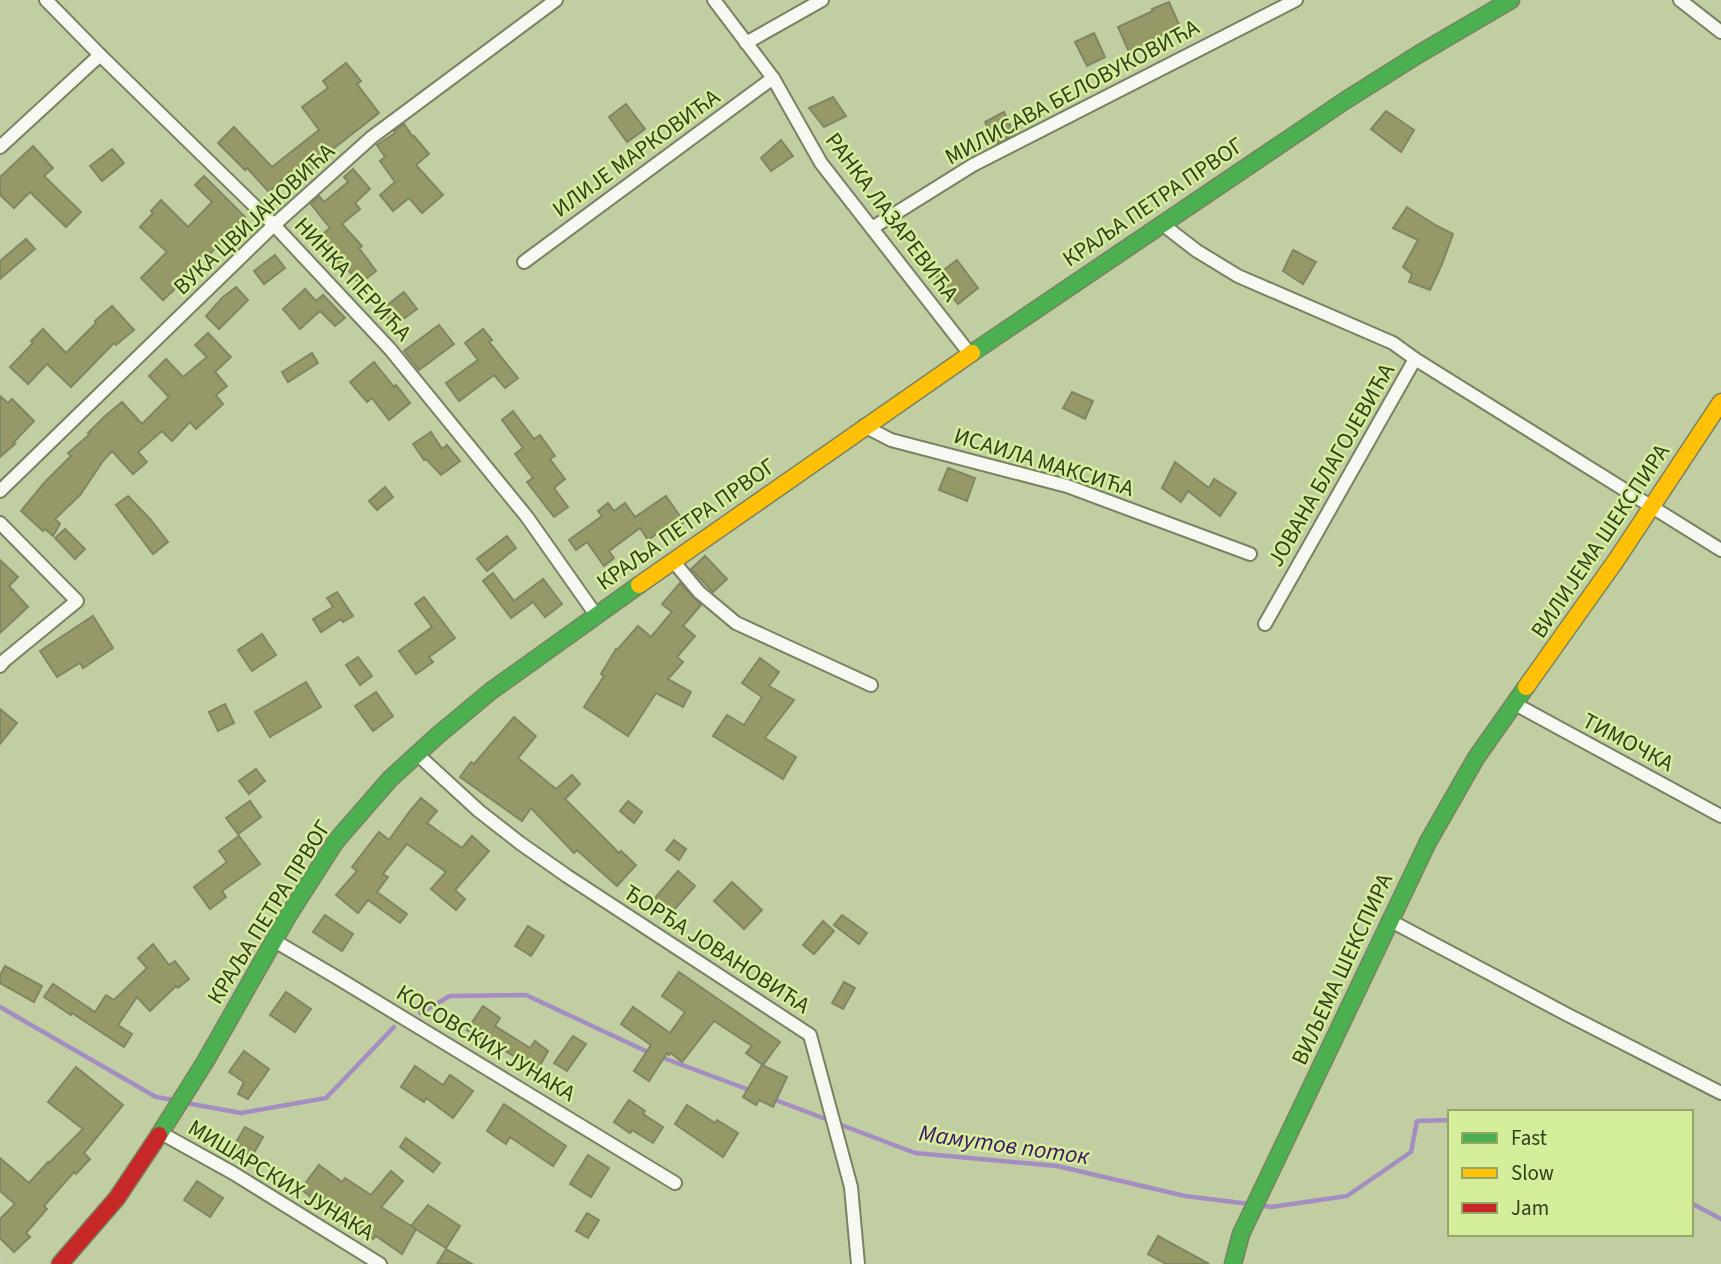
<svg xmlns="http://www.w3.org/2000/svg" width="1721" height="1264" font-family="'Source Sans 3',sans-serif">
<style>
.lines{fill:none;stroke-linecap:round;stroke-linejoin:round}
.stream{stroke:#a58dc2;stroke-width:4.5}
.building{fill:#969967;stroke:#808563;stroke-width:2}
.street-casing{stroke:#788262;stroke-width:16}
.fast-casing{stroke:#788262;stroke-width:19}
.slow-casing{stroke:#788262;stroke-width:19}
.jam-casing{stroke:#788262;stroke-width:19}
.path{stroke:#c9cec0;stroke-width:2.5;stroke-dasharray:5 3.5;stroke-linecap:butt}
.street{stroke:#f6f8f1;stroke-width:12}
.fast{stroke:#4caf50;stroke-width:16}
.slow{stroke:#ffc107;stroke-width:16}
.jam{stroke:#c62828;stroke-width:16}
.labels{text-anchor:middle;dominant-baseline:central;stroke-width:5;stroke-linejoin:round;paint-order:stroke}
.street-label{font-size:23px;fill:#343d1c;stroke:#d5ee9b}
.water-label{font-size:24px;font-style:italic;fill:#3f1268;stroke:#d5ee9b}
</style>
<rect width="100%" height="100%" fill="#c0cea1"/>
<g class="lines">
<g class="stream">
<polyline points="0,1007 156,1097 174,1100"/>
<polyline points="420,1013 450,996 526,995 650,1053"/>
<polyline points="658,1056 752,1091"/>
<polyline points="773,1099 915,1153 1057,1166 1185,1196 1250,1204"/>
<polyline points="186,1103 241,1113 326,1098 394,1027"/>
<polyline points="1691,1203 1721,1219"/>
<polyline points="1259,1205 1271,1207 1347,1196 1411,1152 1417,1121 1450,1120"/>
</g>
</g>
<g class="building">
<polygon points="1169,2 1180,27 1146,42 1147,45 1129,52 1118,27 1153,11 1152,9"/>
<polygon points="1094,33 1105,57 1087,66 1075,42"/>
<polygon points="346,63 361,81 357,84 379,113 329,152 331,154 296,182 289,173 269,192 247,168 245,170 218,143 234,127 272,167 319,130 302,107 328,88 323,81"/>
<polygon points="833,97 846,116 824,127 809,108"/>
<polygon points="626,104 645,129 627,142 609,117"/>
<polygon points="1386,111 1414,130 1401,152 1371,129"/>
<polygon points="1004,112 1014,134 996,144 985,122"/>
<polygon points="404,124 413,137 414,136 429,154 416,165 443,195 422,213 409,198 393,211 380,195 395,182 380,161 385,157 377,145 395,133 394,131"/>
<polygon points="781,140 793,156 771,171 761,158"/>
<polygon points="33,146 53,168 44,176 81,212 66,227 30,192 14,208 0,195 0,177"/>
<polygon points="112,149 124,163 102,181 90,166"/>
<polygon points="353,169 370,189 355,203 360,209 342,224 362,246 359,248 376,271 359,284 343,263 338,267 315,240 330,228 311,204 319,196 324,202 348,182 344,177"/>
<polygon points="204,176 245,217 222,238 224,239 208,256 206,254 173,285 176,288 163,300 141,278 167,252 140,227 153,213 151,211 161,200 188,227 212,202 195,185"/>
<polygon points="1407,207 1437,226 1453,234 1442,264 1430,290 1409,282 1412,274 1403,267 1418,240 1393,228"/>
<polygon points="26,239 35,249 0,279 0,261"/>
<polygon points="1293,250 1316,262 1303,284 1283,271"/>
<polygon points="275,255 285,268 264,284 254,271"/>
<polygon points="957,260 978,288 958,304 936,276"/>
<polygon points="236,287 248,300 219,329 206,316 222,298"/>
<polygon points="305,289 316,301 323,295 345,318 335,326 320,311 300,329 283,309"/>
<polygon points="404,292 417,309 394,326 381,310"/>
<polygon points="112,306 134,330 116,345 114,343 71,387 47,364 28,384 10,367 33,343 31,341 43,329 66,353 96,323 95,321"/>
<polygon points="439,325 454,344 419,370 404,351"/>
<polygon points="483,329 492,340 489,342 518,378 505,388 494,375 459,401 446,383 478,360 465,343"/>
<polygon points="208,333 231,357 215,372 227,386 216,395 223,404 196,429 190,422 172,441 162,431 138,452 147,462 133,474 112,451 103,461 80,495 55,519 60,524 53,536 45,529 43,531 21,511 44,483 71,456 68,453 90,434 88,433 104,417 122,402 142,424 169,397 149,376 166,359 183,377 207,357 195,345"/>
<polygon points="312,353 318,363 288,382 282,372"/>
<polygon points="374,362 394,387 396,385 410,403 389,420 372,398 367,402 350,382"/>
<polygon points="1072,392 1093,401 1085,419 1063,408"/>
<polygon points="0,396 8,403 12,399 34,421 13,443 15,444 0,457"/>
<polygon points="513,411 534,439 540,435 555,456 550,459 565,479 554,488 568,507 554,517 527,482 533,478 515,454 523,448 502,420"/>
<polygon points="431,432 442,449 447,445 460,461 441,475 426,459 424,460 413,444"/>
<polygon points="1175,462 1209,488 1214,479 1236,493 1220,516 1188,491 1181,502 1162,488"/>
<polygon points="948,468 975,478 967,501 939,490"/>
<polygon points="385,487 393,497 377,510 369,501"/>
<polygon points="128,496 150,519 168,542 153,554 116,505"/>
<polygon points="666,496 684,522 674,530 670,524 648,540 640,528 609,551 614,558 604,566 587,542 576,550 569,540 602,516 598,511 608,503 614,511 625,503 635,517"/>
<polygon points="65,529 85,549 75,559 55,538"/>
<polygon points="507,536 516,548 487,571 477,559"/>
<polygon points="705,556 727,579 713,592 691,569"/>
<polygon points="0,560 18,577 9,586 28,607 0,633"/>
<polygon points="493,573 514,601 543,579 562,604 545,617 533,602 511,618 483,581"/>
<polygon points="680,583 701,605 683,626 695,636 677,657 683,662 668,679 691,692 683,707 656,693 628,736 584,707 604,676 601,674 616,649 617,650 638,626 651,637 672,612 662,604"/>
<polygon points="337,592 353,616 343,622 341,619 321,632 313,619 333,607 327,598"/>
<polygon points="424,597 455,638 429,657 433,662 416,674 399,651 432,627 415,604"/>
<polygon points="93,616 113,648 83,668 80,663 57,677 40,651"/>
<polygon points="262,634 276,655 252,671 238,650"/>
<polygon points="358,657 372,676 360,685 346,665"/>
<polygon points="760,658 779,672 769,686 794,700 765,738 796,757 783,779 713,736 727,715 744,725 762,697 742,683"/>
<polygon points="306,682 321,707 270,737 255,712"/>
<polygon points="376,692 393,716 373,731 355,706"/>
<polygon points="225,704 234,723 218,731 209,712"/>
<polygon points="0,709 17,723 0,744"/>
<polygon points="514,717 536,736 518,758 556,789 572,775 580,784 565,799 619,853 621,851 636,865 617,886 577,850 574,853 531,808 522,821 460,777 471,762 474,764"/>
<polygon points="256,769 265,781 249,794 239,781"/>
<polygon points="421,798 437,811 427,823 462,848 472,836 489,851 455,890 465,899 456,910 431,889 446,872 407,844 383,874 388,877 377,892 407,914 400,923 368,900 358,913 336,895 357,871 352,867 379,832 389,840 409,812"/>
<polygon points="250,801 261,817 238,834 226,818"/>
<polygon points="628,801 642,812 634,823 620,811"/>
<polygon points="239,836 260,864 222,891 226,897 210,909 194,887 227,862 219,851"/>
<polygon points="674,840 686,849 679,860 666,850"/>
<polygon points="678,871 695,886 672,912 655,898"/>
<polygon points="732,882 762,910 744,929 714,901"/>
<polygon points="325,915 353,934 342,951 313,932"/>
<polygon points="842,915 867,933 859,944 834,925"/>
<polygon points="823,921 834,931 814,954 803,945"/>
<polygon points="528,926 544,936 531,956 515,946"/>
<polygon points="153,944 169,965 175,961 189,979 178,988 176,986 150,1011 137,997 118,1025 132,1034 124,1047 72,1013 71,1015 44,997 53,984 95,1012 106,995 114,1000 147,968 138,958"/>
<polygon points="5,966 42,986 34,1002 0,983 0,975"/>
<polygon points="679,972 780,1042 763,1065 746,1053 752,1046 714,1021 682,1062 671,1053 669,1055 667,1053 649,1081 634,1071 651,1045 621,1024 633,1007 670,1033 685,1012 662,996"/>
<polygon points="844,982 855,988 843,1009 832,1003"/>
<polygon points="286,992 311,1009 295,1032 270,1015"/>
<polygon points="483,1006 500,1018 495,1026 530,1048 535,1041 548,1051 537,1071 487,1039 485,1042 467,1030"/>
<polygon points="573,1036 586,1044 567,1071 554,1063"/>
<polygon points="244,1051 269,1069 248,1099 238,1094 244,1082 229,1072"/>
<polygon points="762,1065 787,1077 773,1107 759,1100 756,1105 743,1097"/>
<polygon points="415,1066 443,1085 450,1075 473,1091 453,1118 426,1098 424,1102 401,1087"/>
<polygon points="76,1067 123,1105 84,1153 90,1159 76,1174 74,1172 44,1206 47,1209 26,1233 30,1237 14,1252 0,1238 0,1219 15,1204 0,1191 0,1158 29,1183 48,1162 49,1163 83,1129 48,1102"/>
<polygon points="629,1100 645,1111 643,1114 663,1127 653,1143 632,1130 630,1133 614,1122"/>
<polygon points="504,1104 566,1146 553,1166 510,1137 506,1144 487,1131"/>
<polygon points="687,1105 715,1123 717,1120 738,1133 723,1157 675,1124"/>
<polygon points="245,1127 263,1137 250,1160 232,1149"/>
<polygon points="406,1138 440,1163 433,1172 400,1147"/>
<polygon points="588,1155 609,1168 591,1197 570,1184"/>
<polygon points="319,1165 342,1182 345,1178 371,1195 391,1171 403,1181 381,1207 416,1229 402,1254 376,1236 373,1239 355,1225 358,1221 321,1197 317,1202 301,1189"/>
<polygon points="197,1181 223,1198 210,1217 184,1200"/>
<polygon points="428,1205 460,1226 446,1248 411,1226"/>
<polygon points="587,1213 599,1220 588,1238 576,1231"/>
<polygon points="1158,1236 1209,1264 1166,1264 1148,1254"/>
<polygon points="446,1249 472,1264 437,1264"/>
</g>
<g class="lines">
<g class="street-casing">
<g id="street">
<polyline points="46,0 100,55 274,225 390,349 527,517 596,615"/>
<polyline points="714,0 773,78 821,163 970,354"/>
<polyline points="1680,0 1721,32"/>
<polyline points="746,43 822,0"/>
<polyline points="0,147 100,55"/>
<polyline points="1162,224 1197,251 1238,276 1393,343 1415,359 1265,624"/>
<polyline points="872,228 973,165 1296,0"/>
<polyline points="524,262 773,78"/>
<polyline points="1415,359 1721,550"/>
<polyline points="864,426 891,440 1067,486 1250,554"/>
<polyline points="0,491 274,225 372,137 556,0"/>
<polyline points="0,523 77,601 5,660 0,666"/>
<polyline points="673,561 699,592 736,623 871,685"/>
<polyline points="1515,704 1721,816"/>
<polyline points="417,754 479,811 520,843 567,876 810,1035 851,1187 858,1264"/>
<polyline points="1389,920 1568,1015 1721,1093"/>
<polyline points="273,940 336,977 675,1183"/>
<polyline points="161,1133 233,1173 380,1264"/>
</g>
</g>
<g class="fast-casing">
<g id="fast">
<polyline points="972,353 1346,100 1419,54 1511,0"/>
<polyline points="159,1135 205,1062 288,916 336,841 390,779 437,736 491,691 639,585"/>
<polyline points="1233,1264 1241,1234 1428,842 1476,758 1526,687"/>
</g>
</g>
<g class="slow-casing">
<g id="slow">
<polyline points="639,585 972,353"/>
<polyline points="1526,687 1617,559 1721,402"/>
</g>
</g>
<g class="jam-casing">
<polyline id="jam" points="60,1264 117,1198 159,1135"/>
</g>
<polyline class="path" points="0,1257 7,1264"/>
<use href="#street" class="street"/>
<use href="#fast" class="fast"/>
<use href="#slow" class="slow"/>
<use href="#jam" class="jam"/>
</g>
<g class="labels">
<g class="street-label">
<text transform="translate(1072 92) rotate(-28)">МИЛИСАВА БЕЛОВУКОВИЋА</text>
<text transform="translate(636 153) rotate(-36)">ИЛИЈЕ МАРКОВИЋА</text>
<text transform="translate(1153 202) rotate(-34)">КРАЉА ПЕТРА ПРВОГ</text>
<text transform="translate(892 217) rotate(53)">РАНКА ЛАЗАРЕВИЋА</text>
<text transform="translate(254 219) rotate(-43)">ВУКА ЦВИЈАНОВИЋА</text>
<text transform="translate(353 279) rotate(47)">НИНКА ПЕРИЋА</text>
<text transform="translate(1044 462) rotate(17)">ИСАИЛА МАКСИЋА</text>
<text transform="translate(1331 465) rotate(-60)">ЈОВАНА БЛАГОЈЕВИЋА</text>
<text transform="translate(686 524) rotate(-35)">КРАЉА ПЕТРА ПРВОГ</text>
<text transform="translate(1600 541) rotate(-56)">ВИЛИЈЕМА ШЕКСПИРА</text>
<text transform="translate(1628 742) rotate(28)">ТИМОЧКА</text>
<text transform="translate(269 912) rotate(-58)">КРАЉА ПЕТРА ПРВОГ</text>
<text transform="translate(717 949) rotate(33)">ЂОРЂА ЈОВАНОВИЋА</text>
<text transform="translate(1342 969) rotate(-65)">ВИЉЕМА ШЕКСПИРА</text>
<text transform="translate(486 1043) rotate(31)">КОСОВСКИХ ЈУНАКА</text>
<text transform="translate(281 1180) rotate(31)">МИШАРСКИХ ЈУНАКА</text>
</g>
<g class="water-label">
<text transform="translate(1004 1145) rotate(8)">Мамутов поток</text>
</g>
</g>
<rect x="1448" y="1110" width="245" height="126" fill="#d5ee9b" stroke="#95a768" stroke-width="2"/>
<rect x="1462" y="1133" width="35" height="10" fill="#4caf50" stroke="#95a768" stroke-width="2"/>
<text x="1511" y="1145" font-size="21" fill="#343d1c">Fast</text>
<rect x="1462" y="1168" width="35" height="10" fill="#ffc107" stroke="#95a768" stroke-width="2"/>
<text x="1511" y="1180" font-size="21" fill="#343d1c">Slow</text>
<rect x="1462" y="1203" width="35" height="10" fill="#c62828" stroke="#95a768" stroke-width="2"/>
<text x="1511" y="1215" font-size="21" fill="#343d1c">Jam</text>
</svg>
